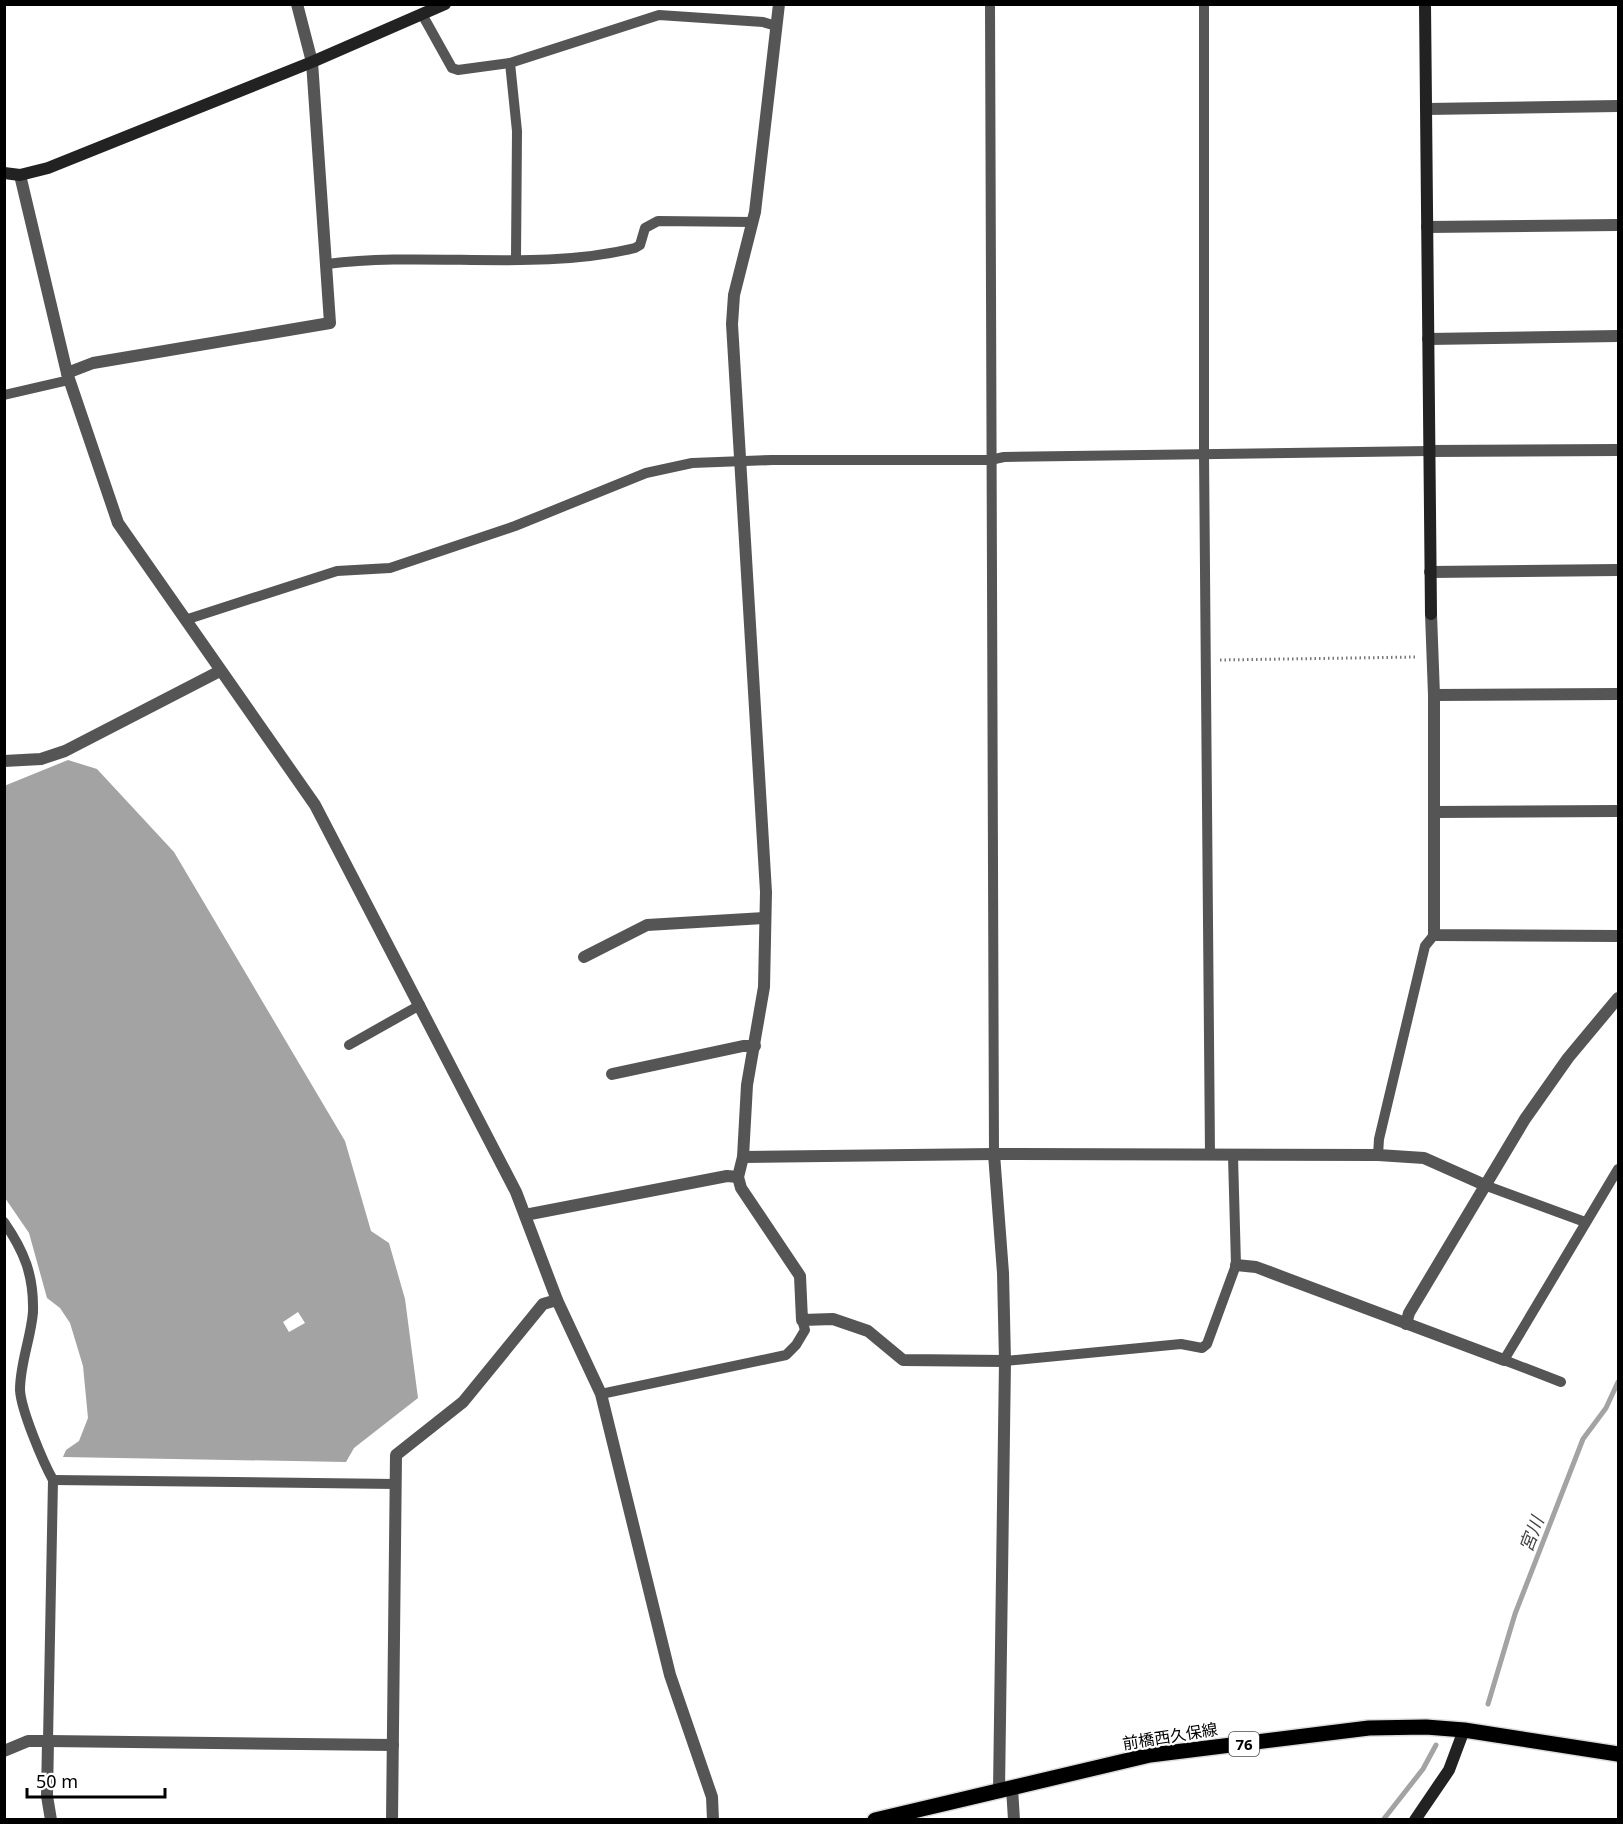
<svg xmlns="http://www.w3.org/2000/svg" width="1623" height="1824" font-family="'Noto Sans','Noto Sans JP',sans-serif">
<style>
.water{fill:#a3a3a3;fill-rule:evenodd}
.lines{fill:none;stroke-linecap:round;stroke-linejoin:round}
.stream{stroke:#a3a3a3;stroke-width:5}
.primary-casing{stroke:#dbdbdb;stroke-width:18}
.path{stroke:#777;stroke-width:3;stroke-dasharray:1.5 3;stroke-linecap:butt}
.lane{stroke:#555;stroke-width:10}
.street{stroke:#555;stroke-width:12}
.secondary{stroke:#222;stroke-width:12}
.primary{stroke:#000;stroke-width:15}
.labels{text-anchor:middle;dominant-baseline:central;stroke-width:4.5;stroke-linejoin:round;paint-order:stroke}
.shield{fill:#fff;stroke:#4c4c4c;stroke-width:1.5}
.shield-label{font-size:15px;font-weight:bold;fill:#000}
.street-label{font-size:16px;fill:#000;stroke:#fff}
.water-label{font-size:18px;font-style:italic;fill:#444;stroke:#fff}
</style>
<rect width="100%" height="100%" fill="#fff"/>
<path class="water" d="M68,760l29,9 77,83 171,289 26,90 18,12 16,56 13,99 -64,50 -8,14 -283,-5 3,-7 13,-9 9,-23 -5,-52 -13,-43 -10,-15 -13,-10 -18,-65 -24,-35 -1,-412zM298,1312l7,11 -16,9 -6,-10z"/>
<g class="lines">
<g class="stream">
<polyline points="1488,1704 1515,1614 1583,1439 1606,1408 1618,1382"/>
<polyline points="1383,1820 1423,1769 1436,1745"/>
</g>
<g class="primary-casing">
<polyline id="primary" points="875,1820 1150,1755 1369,1728 1426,1727 1464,1730 1618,1754"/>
</g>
<polyline class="path" points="1220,660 1417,657"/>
<g class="lane">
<polyline points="990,4 994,1154"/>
<polyline points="1204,4 1204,454 1210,1155"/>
<polyline points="423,16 452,68 458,70 510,63 659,15 763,22 776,26"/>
<polyline points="510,63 517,131 516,258"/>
<path d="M327,264c102,-13 209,8 308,-16l5,-3 5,-17 13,-7 95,1"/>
<polyline points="4,395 69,380"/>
<polyline points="185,620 337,571 390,568 515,526 646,473 692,463 772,460 990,460 1004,457 1429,451"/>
<polyline points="349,1045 420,1005"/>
<polyline points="1378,1155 1379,1139 1425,946 1434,935"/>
<polyline points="1487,1186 1585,1222"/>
<path d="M4,1222c20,29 30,53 29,90 -2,26 -13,51 -13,78 1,20 23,72 33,90l-5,261"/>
<polyline points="1005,1361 1181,1344 1202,1348 1207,1344 1236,1265 1233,1156"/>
<polyline points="1561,1382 1504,1360 1618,1169"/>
<polyline points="601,1394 786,1355 796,1345 805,1330 802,1320"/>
<polyline points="53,1480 396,1484"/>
</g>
<g class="street">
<polyline points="779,4 755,212 734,295 732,324 766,892 764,987 747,1085 743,1157 738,1177 741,1188 800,1276 802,1320 833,1319 868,1331 903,1360 1005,1361"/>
<polyline points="1426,109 1618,106"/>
<polyline points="20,175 67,373 118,523 315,805 516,1192 557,1300 601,1394 670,1675 712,1797 713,1820"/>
<polyline points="1427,227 1618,225"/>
<polyline points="1428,339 1618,336"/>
<polyline points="67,373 93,363 330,323 312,62 297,4"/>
<polyline points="1429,451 1618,450"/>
<polyline points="1430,572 1618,570"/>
<polyline points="1431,614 1434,695 1434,935 1618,936"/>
<polyline points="1434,695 1618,694"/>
<polyline points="4,761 41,759 65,751 220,671"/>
<polyline points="1435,812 1618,811"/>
<polyline points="584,957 647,925 765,918"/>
<polyline points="612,1074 743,1046 755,1046"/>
<polyline points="994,1154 1003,1273 1005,1361 999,1791"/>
<polyline points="743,1157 994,1154 1378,1155 1424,1158 1487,1186"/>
<polyline points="525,1215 727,1176 738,1177"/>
<polyline points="1236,1265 1256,1267 1504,1360"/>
<polyline points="1406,1324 1409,1313 1525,1119 1568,1058 1618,998"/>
<polyline points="48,1741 47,1796 51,1820"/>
<polyline points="4,1751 28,1741 48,1741 393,1745"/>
<polyline points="1012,1788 1014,1820"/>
<polyline points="392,1820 396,1455 463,1402 543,1304 557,1300"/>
</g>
<g class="secondary">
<polyline points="1425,4 1431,614"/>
<polyline points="4,173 20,175 48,168 312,62 445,4"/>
<polyline points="1415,1820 1449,1770 1464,1730"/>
</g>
<use href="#primary" class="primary"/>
</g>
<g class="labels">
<rect class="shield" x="1229" y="1732" width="30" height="24" rx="4.5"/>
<g class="shield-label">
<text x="1244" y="1744">76</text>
</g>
<g class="street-label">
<text transform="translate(1170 1736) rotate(-9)">前橋西久保線</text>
</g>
<g class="water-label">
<text transform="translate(1531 1534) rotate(-69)">宮川</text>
</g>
</g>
<rect width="1623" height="1824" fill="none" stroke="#000000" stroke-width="12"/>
<path d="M27 1788v9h138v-9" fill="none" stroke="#000000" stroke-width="3"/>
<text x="36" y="1788" font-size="18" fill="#000000" stroke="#ffffff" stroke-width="4.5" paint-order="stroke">50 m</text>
</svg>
